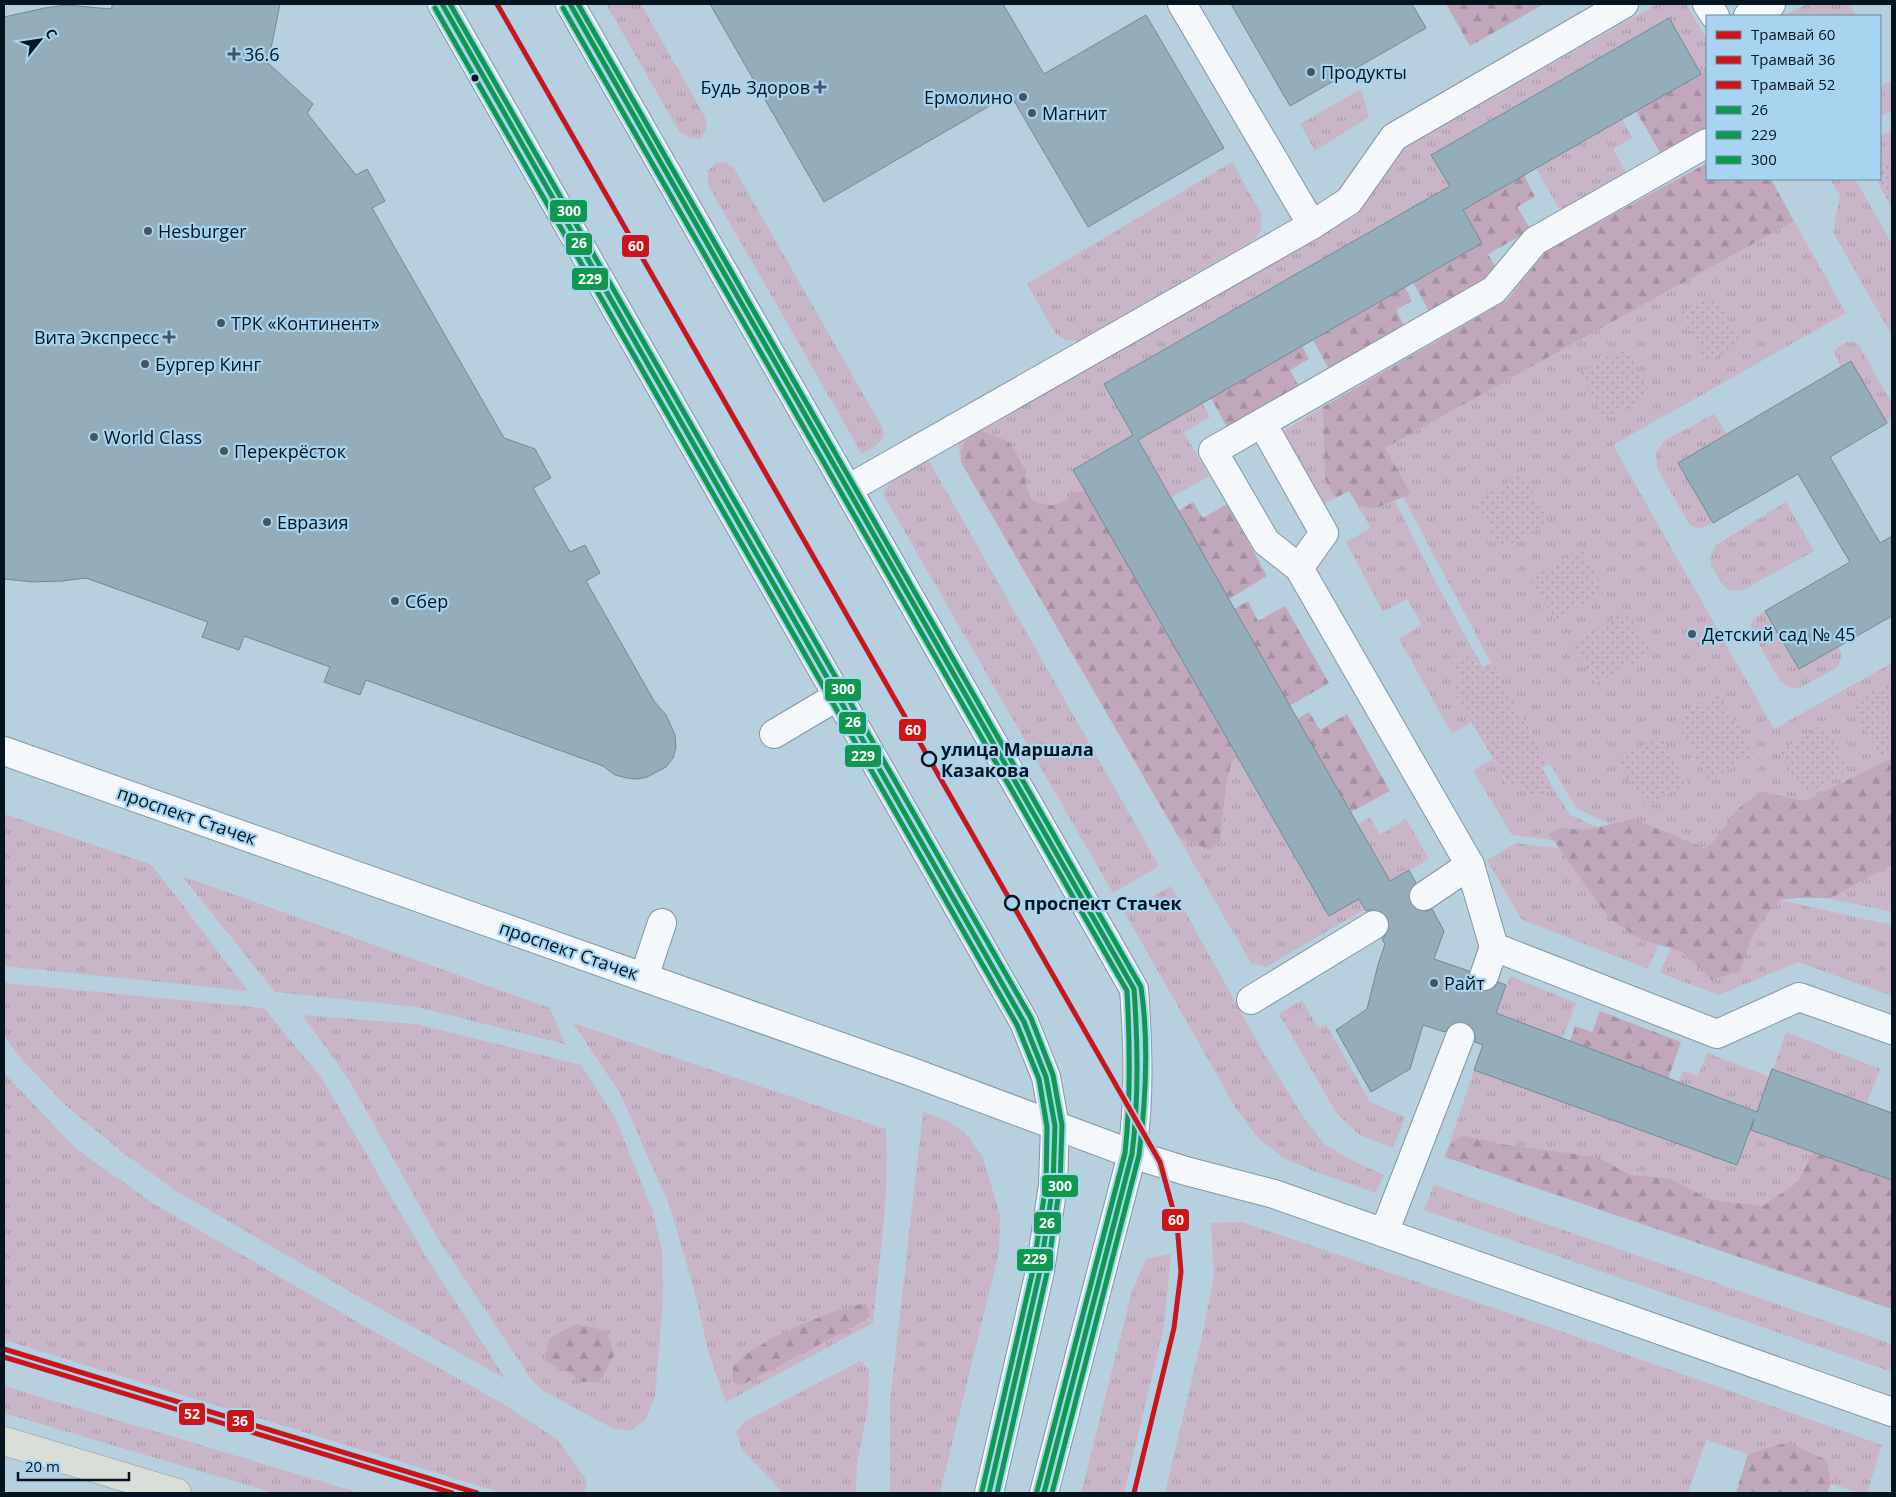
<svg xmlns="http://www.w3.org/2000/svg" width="1896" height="1497" font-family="'Open Sans',sans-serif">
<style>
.grass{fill:url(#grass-tufts)}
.forest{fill:url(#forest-firs)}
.park{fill:url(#park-dots)}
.building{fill:#93aeba;stroke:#728892}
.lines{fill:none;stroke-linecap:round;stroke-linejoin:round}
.minor-tunnel{stroke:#93abb9;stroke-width:28;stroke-dasharray:28 14;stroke-linecap:butt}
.minor-casing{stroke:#8296a2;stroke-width:30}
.major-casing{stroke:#a2aeb6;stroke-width:30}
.minor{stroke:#f4f8fa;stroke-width:28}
.major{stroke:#daded8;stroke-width:28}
.bus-1-casing{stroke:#a6d4f1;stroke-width:9}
.bus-2-casing{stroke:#a6d4f1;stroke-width:9}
.bus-3-casing{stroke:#a6d4f1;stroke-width:9}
.bus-1{stroke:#0f9950;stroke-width:5}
.bus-2{stroke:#0f9950;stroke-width:5}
.bus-3{stroke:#0f9950;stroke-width:5}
.tram-1-casing{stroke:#a6d4f1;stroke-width:9}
.tram-2-casing{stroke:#a6d4f1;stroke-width:9}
.tram-3-casing{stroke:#a6d4f1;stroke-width:9}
.tram-1{stroke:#ce1417;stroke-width:5}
.tram-2{stroke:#ce1417;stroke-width:5}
.tram-3{stroke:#ce1417;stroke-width:5}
.poi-dot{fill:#435663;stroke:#a6d4f1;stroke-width:2}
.bus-dot{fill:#04151f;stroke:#a6d4f1;stroke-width:2}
.stop-dot{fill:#a6d4f1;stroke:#04151f;stroke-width:2.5}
.labels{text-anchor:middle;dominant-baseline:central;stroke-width:4.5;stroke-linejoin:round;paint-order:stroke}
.poi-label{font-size:18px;fill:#04151f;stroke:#a6d4f1;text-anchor:start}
.stop-label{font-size:18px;font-weight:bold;fill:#04151f;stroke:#a6d4f1;text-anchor:start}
.street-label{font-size:18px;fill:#04151f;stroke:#a6d4f1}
.line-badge{stroke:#a6d4f1;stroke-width:2}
.badge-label{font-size:14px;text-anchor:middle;font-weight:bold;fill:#fff}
</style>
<defs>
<pattern id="grass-tufts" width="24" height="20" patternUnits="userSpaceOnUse" patternTransform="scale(1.25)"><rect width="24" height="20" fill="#c8b5c7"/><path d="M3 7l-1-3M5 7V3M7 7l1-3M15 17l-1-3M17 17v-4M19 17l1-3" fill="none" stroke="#aa9baa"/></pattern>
<pattern id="forest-firs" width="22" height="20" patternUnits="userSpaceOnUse" patternTransform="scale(1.25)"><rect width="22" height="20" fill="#c0a7bb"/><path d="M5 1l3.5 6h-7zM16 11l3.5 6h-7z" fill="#a38fa0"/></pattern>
<pattern id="park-dots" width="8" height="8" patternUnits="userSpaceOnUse" patternTransform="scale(1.25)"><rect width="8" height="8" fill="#c8b5c7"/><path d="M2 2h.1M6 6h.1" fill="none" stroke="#aa9baa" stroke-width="1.8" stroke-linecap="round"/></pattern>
</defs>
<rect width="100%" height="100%" fill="#b7d0e0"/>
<g class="grass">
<polygon points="606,4 641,4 705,117 707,129 700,139 689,138 679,131"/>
<polygon points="1657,4 1686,4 1707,40 1707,70 1701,74 1669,19 1432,154 1450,186 1104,384 1133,435 1074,470 1329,916 1359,899 1365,909 1266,967 1251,963 961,462 958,443 1358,214 1406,147"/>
<polygon points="1807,4 1850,4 1857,16 1784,16"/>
<polygon points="1892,80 1892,112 1880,116 1880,87"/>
<polygon points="1361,89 1369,117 1315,151 1300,124"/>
<polygon points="1622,119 1632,138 1613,149 1627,174 1561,212 1536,168"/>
<polygon points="1892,131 1892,160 1880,164 1880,135"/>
<polygon points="725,162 734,168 882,427 884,436 876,446 862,454 708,185 708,171 716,163"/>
<polygon points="1232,162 1261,213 1261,229 1255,239 1079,341 1065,340 1055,333 1027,284"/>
<polygon points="1830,179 1855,179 1892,244 1892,336 1833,232 1840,196"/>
<polygon points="1794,221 1846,313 1613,445 1774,729 1892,663 1892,788 1705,869 1576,808 1491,663 1403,497 1411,494 1385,448"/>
<polygon points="1846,342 1853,342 1859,345 1892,403 1892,416 1887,423 1851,362 1841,368 1834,352 1838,347"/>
<polygon points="1202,403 1210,417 1184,432 1209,476 1171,498 1138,440"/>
<polygon points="1323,407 1325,479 1335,498 1324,504 1282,432"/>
<polygon points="1714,414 1727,434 1678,463 1713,523 1700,529 1690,525 1657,468 1656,452 1664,441"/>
<polygon points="928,459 1159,866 1113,893 883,494 892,479"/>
<polygon points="1395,501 1433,577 1474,652 1452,663 1461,679 1450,685 1472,722 1452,734 1399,639 1422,625 1407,599 1383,612 1346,542 1371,528 1358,506 1374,509"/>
<polygon points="1786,502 1814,551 1741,591 1729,590 1722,584 1711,566 1710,557 1716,545"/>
<polygon points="1765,611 1799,669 1839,646 1842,657 1838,667 1800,688 1790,688 1780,681 1753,634 1751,624 1755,618"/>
<polygon points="1493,759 1508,786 1519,780 1530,800 1553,788 1570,815 1641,847 1641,851 1512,835 1473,770"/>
<polygon points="1892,800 1892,912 1722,875"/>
<polygon points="4,814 152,865 248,991 4,966"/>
<polygon points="1370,817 1380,835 1406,819 1429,859 1390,881 1358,824"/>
<polygon points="1516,843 1648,859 1686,875 1648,969 1521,919 1487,860"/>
<polygon points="182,876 550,1008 565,1044 417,1007 275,992"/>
<polygon points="1698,879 1720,887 1892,925 1892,996 1798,962 1719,995 1660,973"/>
<polygon points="1171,886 1263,1052 1303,1116 1324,1144 1353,1161 1384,1175 1376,1193 1316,1172 1284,1158 1257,1137 1235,1107 1125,913"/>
<polygon points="1510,976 1576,1003 1562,1039 1496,1013"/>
<polygon points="4,983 264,1008 323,1080 428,1260 506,1379 347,1290 176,1191 122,1152 64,1104 16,1053 4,1035"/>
<polygon points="1302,1000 1318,1028 1326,1024 1370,1102 1405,1117 1393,1148 1360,1135 1337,1114 1279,1014"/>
<polygon points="302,1015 416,1024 581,1065 616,1119 652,1209 662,1250 663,1299 655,1397 645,1420 630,1431 612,1428 542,1390 531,1379 437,1237 348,1078"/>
<path d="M573,1023l313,106c4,64 -7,130 -13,194l-147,79 -17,-48 -15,-65 -24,-82 -50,-114z"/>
<polygon points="1786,1032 1880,1069 1867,1103 1773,1070"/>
<polygon points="1707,1053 1770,1077 1757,1112 1679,1082 1683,1071 1698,1076"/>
<polygon points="1474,1070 1737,1165 1751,1129 1892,1180 1892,1309 1445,1157"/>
<polygon points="4,1073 75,1148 154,1204 387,1339 500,1402 558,1440 587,1481 584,1493 502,1493 4,1340"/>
<polygon points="923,1112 948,1121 968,1136 983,1158 1000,1215 999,1252 940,1493 890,1493 890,1402"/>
<polygon points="1434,1185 1892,1344 1892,1372 1424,1210"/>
<polygon points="1242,1222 1552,1328 1882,1445 1867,1493 1860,1493 1831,1484 1827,1493 1736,1493 1748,1454 1706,1440 1688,1493 1165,1493 1201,1341 1214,1276 1211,1223"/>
<polygon points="1171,1254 1164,1326 1124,1493 1081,1493 1132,1291 1146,1259"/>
<polygon points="860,1361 869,1369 868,1407 857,1465 856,1493 783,1493 742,1449 736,1432 744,1422"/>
<polygon points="4,1386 360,1493 274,1493 4,1413"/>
</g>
<g class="forest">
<polygon points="1446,4 1544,4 1470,46"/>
<polygon points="1707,70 1707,131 1662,156 1636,111"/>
<polygon points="1707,163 1707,179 1771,179 1794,221 1385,448 1411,494 1374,509 1358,506 1349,491 1335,498 1325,479 1323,407 1507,300 1546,251"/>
<polygon points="1524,175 1535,197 1517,207 1531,230 1488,254 1498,271 1431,315 1413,282 1482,243 1463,210"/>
<polygon points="1405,287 1412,301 1396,310 1406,329 1330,371 1313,340"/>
<polygon points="1302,346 1309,359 1290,370 1300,389 1228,429 1211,398"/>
<path d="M980,430l29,12 17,29 -1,12 7,17c18,7 28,9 41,-8h13l149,259 -9,31 -6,59 -11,9 -30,-13 -218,-375v-9l6,-16z"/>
<polygon points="1193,502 1203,518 1227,504 1267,576 1229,599 1178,511"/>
<polygon points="1248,601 1258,621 1285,606 1329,683 1289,706 1234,609"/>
<polygon points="1309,712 1320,730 1347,714 1390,791 1351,812 1297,719"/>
<polygon points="1892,758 1892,864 1831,898 1798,898 1779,900 1767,914 1752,936 1740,971 1712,980 1683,952 1640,939 1609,918 1549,834 1560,828 1585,830 1634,819 1704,848 1713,842 1739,808 1761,792 1805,801"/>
<polygon points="1600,1011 1681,1042 1668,1079 1570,1041 1575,1026 1592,1032"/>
<path d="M1465,1136l34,8 98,13 34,18 39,4 41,21 52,6 35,-24 15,-30 79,28v129l-447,-152c4,-11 8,-19 20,-21z"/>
<path d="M866,1303l4,13 -24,15 -104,54 -9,-3v-15c6,-5 11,-12 18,-16 29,-19 81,-41 115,-48z"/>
<polygon points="576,1324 607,1331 614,1355 599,1382 581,1382 572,1374 545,1361 549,1339"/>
<polygon points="1788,1442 1826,1460 1831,1483 1827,1493 1736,1493 1748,1454"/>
</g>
<g class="park">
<polygon points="1892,160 1892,209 1876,179 1880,179 1880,164"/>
<polygon points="1714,295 1741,342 1707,362 1679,313"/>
<polygon points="1625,347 1651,394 1606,420 1579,372"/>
<polygon points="1522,474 1550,523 1502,549 1474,502"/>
<polygon points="1581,548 1605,591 1555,620 1530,578"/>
<polygon points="1627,611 1652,653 1595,684 1572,643"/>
<polygon points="1474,652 1483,667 1491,663 1549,763 1542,768 1553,788 1530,800 1519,780 1509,786 1450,685 1461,679 1452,663"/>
<polygon points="1892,680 1892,750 1881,757 1851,705"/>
<polygon points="1719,693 1754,755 1709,781 1675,720"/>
<polygon points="1824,723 1850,768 1805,796 1779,752"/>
<polygon points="1661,736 1688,783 1645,807 1616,759"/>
</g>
<g class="building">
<polygon points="113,4 280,4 268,63 313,104 307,113 356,175 367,169 385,201 372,208 504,438 535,449 551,478 533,488 570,552 585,545 600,573 586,581 654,701 666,715 675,735 676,748 673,758 666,767 647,777 638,779 627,778 615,775 603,766 366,680 360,695 324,682 330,667 244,636 239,650 202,637 208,622 86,578 62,581 33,582 4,579 4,17 45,8 66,5 111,9"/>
<polygon points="710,4 1003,4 1044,74 1146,15 1224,148 1088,227 1010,94 824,202"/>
<polygon points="1231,4 1412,4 1426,28 1290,106"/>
<polygon points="1669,18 1701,74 1463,210 1482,243 1138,440 1390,881 1409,870 1416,883 1410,890 1408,897 1411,904 1418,910 1425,912 1432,909 1444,931 1434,959 1469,971 1469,979 1473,987 1478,991 1487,991 1494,988 1498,982 1506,985 1496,1013 1757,1112 1772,1069 1892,1113 1892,1180 1751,1130 1754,1119 1737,1165 1474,1070 1483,1045 1475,1042 1475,1035 1472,1028 1465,1022 1458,1022 1451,1025 1445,1032 1423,1025 1410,1069 1371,1092 1336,1030 1367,1009 1378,965 1385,944 1382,939 1387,933 1390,925 1388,917 1381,911 1373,909 1366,911 1359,899 1329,916 1073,470 1133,435 1104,384 1450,186 1431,155"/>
<polygon points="1851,361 1887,423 1830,457 1880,543 1892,536 1892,616 1799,669 1765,611 1850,562 1798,474 1713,523 1678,463"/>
</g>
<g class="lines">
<g class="minor-tunnel">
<polyline points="1374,925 1424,896"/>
<polyline points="1460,1037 1484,976"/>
</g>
<g class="minor-casing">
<g id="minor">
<polyline points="442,4 1024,1022 1046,1077 1055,1126 1053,1185 1040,1271 989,1493"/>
<path d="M570,4l564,985c4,56 6,108 -2,165l-88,339"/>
<polyline points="1182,4 1312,225"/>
<polyline points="1707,4 1715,16"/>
<polyline points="1748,16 1771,4"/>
<polyline points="1707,143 1535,241 1494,290 1213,451 1266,542 1299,568 1470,865 1494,947 1717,1034 1799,997 1892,1030"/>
<polyline points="1262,423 1324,533 1299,568"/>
<polyline points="848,489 1312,225 1349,201 1394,137 1624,4"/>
<polyline points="774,734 838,696"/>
<polyline points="4,751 909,1071 1132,1154 1186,1171 1274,1194 1892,1412"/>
<polyline points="1424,896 1470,865"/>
<polyline points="1484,976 1494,947"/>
<polyline points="644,977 662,923"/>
<polyline points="1251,1000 1374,925"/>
<polyline points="1384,1233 1460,1037"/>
</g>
</g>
<g class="major-casing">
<polyline id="major" points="4,1441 177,1493"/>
</g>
<use href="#minor" class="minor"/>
<use href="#major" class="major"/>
<g class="bus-1-casing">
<g id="bus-1">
<polyline points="442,4 1024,1022 1046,1077 1055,1126 1053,1185 1040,1271 989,1493"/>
<path d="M570,4l564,985c4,55 5,110 -2,165l-88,339"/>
</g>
</g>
<g class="bus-2-casing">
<g id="bus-2">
<polyline points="435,8 1017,1025 1039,1079 1047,1127 1046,1184 1033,1270 982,1491"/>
<path d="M563,8l564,983c3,54 4,108 -2,162l-88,338"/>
</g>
</g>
<g class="bus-3-casing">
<g id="bus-3">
<polyline points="450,4 1031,1018 1053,1075 1062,1125 1060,1185 1047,1273 997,1493"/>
<path d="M578,4l563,983c8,55 5,113 -2,168l-87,338"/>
</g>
</g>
<use href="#bus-1" class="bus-1"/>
<use href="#bus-2" class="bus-2"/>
<use href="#bus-3" class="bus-3"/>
<g class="tram-1-casing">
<polyline id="tram-1" points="497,4 1160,1162 1177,1224 1181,1272 1174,1328 1134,1493"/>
</g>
<g class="tram-2-casing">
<polyline id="tram-2" points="4,1349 477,1493"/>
</g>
<g class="tram-3-casing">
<polyline id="tram-3" points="4,1357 452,1493"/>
</g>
<use href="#tram-1" class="tram-1"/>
<use href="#tram-2" class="tram-2"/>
<use href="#tram-3" class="tram-3"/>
</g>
<g class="poi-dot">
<path d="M231.5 46.5h5v5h5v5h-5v5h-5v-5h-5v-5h5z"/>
<circle cx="1311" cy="72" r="5"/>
<path d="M817.5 79.5h5v5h5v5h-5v5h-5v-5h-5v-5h5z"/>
<circle cx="1023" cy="97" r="5"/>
<circle cx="1032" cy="113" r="5"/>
<circle cx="148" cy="231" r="5"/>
<circle cx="221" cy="323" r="5"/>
<path d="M166.5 329.5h5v5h5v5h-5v5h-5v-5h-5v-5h5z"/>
<circle cx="145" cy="364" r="5"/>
<circle cx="94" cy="437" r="5"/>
<circle cx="224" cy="451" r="5"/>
<circle cx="267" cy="522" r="5"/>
<circle cx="395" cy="601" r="5"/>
<circle cx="1692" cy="634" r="5"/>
<circle cx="1434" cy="983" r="5"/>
</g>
<circle class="bus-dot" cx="475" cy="78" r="4.5"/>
<g class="stop-dot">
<circle cx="929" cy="759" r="7"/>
<circle cx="1012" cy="903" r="7"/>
</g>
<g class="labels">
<g class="poi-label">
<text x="244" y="54">36.6</text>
<text x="1321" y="72">Продукты</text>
<text x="810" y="87" text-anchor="end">Будь Здоров</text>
<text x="1013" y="97" text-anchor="end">Ермолино</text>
<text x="1042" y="113">Магнит</text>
<text x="158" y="231">Hesburger</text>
<text x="231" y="323">ТРК «Континент»</text>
<text x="159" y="337" text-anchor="end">Вита Экспресс</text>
<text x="155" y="364">Бургер Кинг</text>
<text x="104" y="437">World Class</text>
<text x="234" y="451">Перекрёсток</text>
<text x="277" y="522">Евразия</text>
<text x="405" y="601">Сбер</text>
<text x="1702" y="634">Детский сад № 45</text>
<text x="1444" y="983">Райт</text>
</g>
<g class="stop-label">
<text x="941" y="749">улица Маршала<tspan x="941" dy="21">Казакова</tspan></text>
<text x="1024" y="903">проспект Стачек</text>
</g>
<g class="street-label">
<text transform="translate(187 815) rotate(19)">проспект Стачек</text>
<text transform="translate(569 950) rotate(19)">проспект Стачек</text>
</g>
</g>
<g class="line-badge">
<rect x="549" y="199" width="39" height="24" rx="5" fill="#0f9950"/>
<rect x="565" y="232" width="28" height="24" rx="5" fill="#0f9950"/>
<rect x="621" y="234" width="29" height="24" rx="5" fill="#ce1417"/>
<rect x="571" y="267" width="38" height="24" rx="5" fill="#0f9950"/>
<rect x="824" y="678" width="38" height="24" rx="5" fill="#0f9950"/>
<rect x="838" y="711" width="29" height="24" rx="5" fill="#0f9950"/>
<rect x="898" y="718" width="29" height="24" rx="5" fill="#ce1417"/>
<rect x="844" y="744" width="38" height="24" rx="5" fill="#0f9950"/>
<rect x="1041" y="1174" width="38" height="24" rx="5" fill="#0f9950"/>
<rect x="1161" y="1208" width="29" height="24" rx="5" fill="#ce1417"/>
<rect x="1033" y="1211" width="29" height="24" rx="5" fill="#0f9950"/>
<rect x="1016" y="1248" width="38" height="24" rx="5" fill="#0f9950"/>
<rect x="178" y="1402" width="28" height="24" rx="5" fill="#ce1417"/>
<rect x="226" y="1409" width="29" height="24" rx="5" fill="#ce1417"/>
</g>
<g class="badge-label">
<text x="569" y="216">300</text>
<text x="579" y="248">26</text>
<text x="636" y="251">60</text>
<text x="590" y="284">229</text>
<text x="843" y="694">300</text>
<text x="853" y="727">26</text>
<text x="913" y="735">60</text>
<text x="863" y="761">229</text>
<text x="1060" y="1191">300</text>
<text x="1176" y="1225">60</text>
<text x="1047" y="1228">26</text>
<text x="1035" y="1264">229</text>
<text x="192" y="1419">52</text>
<text x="240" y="1426">36</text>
</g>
<rect width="1896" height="1497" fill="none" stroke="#04151f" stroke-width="10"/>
<rect x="1706" y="15" width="175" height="165" fill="#a6d4f1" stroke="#65889d"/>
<rect x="1716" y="31" width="25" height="8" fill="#ce1417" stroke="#65889d"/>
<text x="1751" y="40" font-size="15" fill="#04151f">Трамвай 60</text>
<rect x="1716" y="56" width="25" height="8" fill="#ce1417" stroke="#65889d"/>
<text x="1751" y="65" font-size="15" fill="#04151f">Трамвай 36</text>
<rect x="1716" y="81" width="25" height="8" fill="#ce1417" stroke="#65889d"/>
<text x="1751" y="90" font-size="15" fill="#04151f">Трамвай 52</text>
<rect x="1716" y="106" width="25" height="8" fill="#0f9950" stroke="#65889d"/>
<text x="1751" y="115" font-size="15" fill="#04151f">26</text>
<rect x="1716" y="131" width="25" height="8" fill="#0f9950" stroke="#65889d"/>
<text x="1751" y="140" font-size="15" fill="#04151f">229</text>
<rect x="1716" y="156" width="25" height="8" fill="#0f9950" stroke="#65889d"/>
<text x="1751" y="165" font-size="15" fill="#04151f">300</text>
<g transform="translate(40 40) rotate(60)" stroke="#a6d4f1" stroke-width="4" paint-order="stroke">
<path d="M0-4L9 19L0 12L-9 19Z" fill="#04151f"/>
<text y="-8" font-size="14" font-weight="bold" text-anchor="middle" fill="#04151f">С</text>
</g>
<path d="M18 1472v8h111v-8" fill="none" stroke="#04151f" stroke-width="2.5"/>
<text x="25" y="1472" font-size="15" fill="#04151f" stroke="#a6d4f1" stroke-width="4" paint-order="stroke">20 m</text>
</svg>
